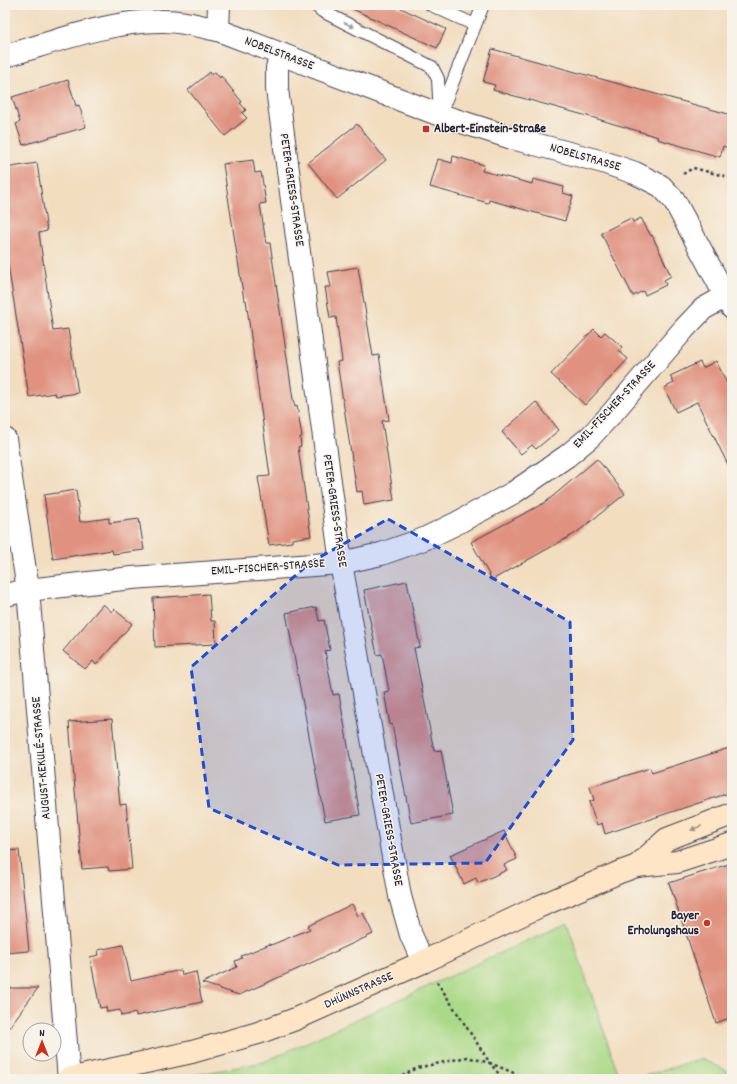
<svg xmlns="http://www.w3.org/2000/svg" width="737" height="1084" font-family="Dekko,sans-serif">
<style>
.green{fill:#aad987;stroke:#667e61}
.building{fill:#e0917f}
.lines{fill:none;stroke-linecap:round;stroke-linejoin:round}
.lane-casing{stroke:#413e4f;stroke-width:14}
.street-casing{stroke:#413e4f;stroke-width:24}
.secondary-casing{stroke:#413e4f;stroke-width:24}
.path{stroke:#413e4f;stroke-width:2.5;stroke-dasharray:3 3;stroke-linecap:butt}
.lane{stroke:#fff;stroke-width:12}
.street{stroke:#fff;stroke-width:22}
.secondary{stroke:#fde5c5;stroke-width:22}
.oneway{fill:#9c9ca7}
.oneway2{fill:#9a8d87}
.marked{fill:#1d4ed8;fill-opacity:0.2;stroke:#1d4ed8;stroke-width:3;stroke-dasharray:8 5;stroke-linejoin:round}
.poi-dot{fill:#c8321e;stroke:#f7f3e8;stroke-width:1.5}
.labels{text-anchor:middle;dominant-baseline:central;stroke-width:3;stroke-linejoin:round;paint-order:stroke}
.street-label{font-size:13px;fill:#22223b;stroke:#f7f3e8}
.poi-label{font-size:13px;font-weight:bold;fill:#22223b;stroke:#f7f3e8;text-anchor:start}
</style>
<rect width="100%" height="100%" fill="#f7f3e8"/>
<filter id="ink" filterUnits="userSpaceOnUse"><feTurbulence type="fractalNoise" baseFrequency=".025" numOctaves="2"/><feDisplacementMap in="SourceGraphic" scale="8" xChannelSelector="R" yChannelSelector="G"/><feConvolveMatrix kernelMatrix="1 2 1 2 8 2 1 2 1" color-interpolation-filters="sRGB"/></filter>
<filter id="wash" filterUnits="userSpaceOnUse"><feTurbulence type="fractalNoise" baseFrequency=".012" numOctaves="4" result="noise"/><feDisplacementMap in="SourceGraphic" scale="16" xChannelSelector="R" yChannelSelector="G"/><feGaussianBlur stdDeviation="0.9" result="paint"/><feColorMatrix in="noise" values="0 0 0 0 0 0 0 0 0 0 0 0 0 0 0 0 0 1.4 0 .05"/><feComposite in="paint" operator="in"/></filter>
<g filter="url(#wash)">
<rect width="100%" height="100%" fill="#f2ddbf"/>
<g class="green">
<polygon points="567,922 620,1079 175,1079 264,1062"/>
<polygon points="701,1059 732,1073 732,1079 634,1079"/>
</g>
<g id="blocks">
<g class="building">
<polygon points="344,5 394,5 446,29 437,48"/>
<polygon points="492,49 732,115 732,134 728,148 723,146 720,157 657,139 658,137 591,117 493,90 495,85 483,82"/>
<polygon points="210,72 211,75 215,72 220,78 221,76 242,102 240,103 246,110 242,113 247,118 225,136 188,90"/>
<polygon points="68,80 76,106 79,105 86,127 23,145 16,124 20,122 12,97"/>
<polygon points="357,124 386,160 337,199 308,163"/>
<polygon points="453,156 484,165 482,171 502,176 532,184 533,179 564,187 563,193 573,196 565,221 489,200 488,203 430,187 438,159 452,163"/>
<polygon points="253,160 255,173 261,172 266,203 260,204 266,243 270,243 293,399 295,407 297,406 302,437 300,437 301,446 298,447 311,536 292,539 292,542 269,545 258,477 270,476 246,300 244,300 223,164"/>
<polygon points="37,163 47,231 39,233 53,331 68,329 78,393 56,396 55,393 29,397 5,246 5,168"/>
<polygon points="631,218 633,222 641,218 651,236 652,235 671,276 664,280 666,285 645,295 643,291 633,296 601,233"/>
<polygon points="358,267 373,356 379,355 389,420 382,421 394,500 364,505 362,491 357,492 337,362 342,361 336,317 330,318 325,287 331,287 328,272"/>
<polygon points="594,329 601,336 605,332 622,347 619,351 628,359 585,405 551,374"/>
<polygon points="716,361 732,393 732,473 697,402 676,412 664,388 674,383 670,376 700,362 703,368"/>
<polygon points="536,402 559,430 536,449 532,445 521,454 502,432"/>
<polygon points="597,459 625,494 576,533 492,580 471,542 546,502"/>
<polygon points="76,490 80,522 109,518 109,523 139,519 144,550 113,554 112,550 53,559 44,495"/>
<polygon points="407,581 420,647 414,648 434,751 441,750 453,815 411,823 392,724 390,725 384,692 389,691 382,654 377,655 364,590"/>
<polygon points="209,594 211,621 215,621 216,644 155,647 153,598"/>
<polygon points="103,604 112,612 114,609 132,624 96,665 93,661 85,669 63,651"/>
<polygon points="316,607 319,621 324,620 330,650 325,651 333,695 339,694 360,815 325,821 286,613"/>
<polygon points="112,719 120,805 126,804 132,869 109,871 108,867 82,869 69,722"/>
<polygon points="732,747 732,792 605,834 602,823 597,825 589,802 594,800 590,787 650,768 652,773"/>
<polygon points="504,831 517,859 504,865 507,870 478,883 476,878 464,884 450,855"/>
<polygon points="19,850 29,951 6,953 5,937 5,851"/>
<polygon points="732,863 732,1017 716,1023 669,883"/>
<polygon points="352,904 358,916 363,913 373,934 300,968 239,995 202,983 237,967 235,961 242,958 241,956 270,944 271,945 310,929 308,926"/>
<polygon points="123,945 131,981 181,970 182,975 196,972 202,1002 136,1016 136,1013 121,1016 120,1010 107,1012 106,1007 100,1008 90,957 99,955 98,950"/>
<polygon points="5,988 38,988 5,1033"/>
</g>
</g>
</g>
<g filter="url(#ink)">
<use href="#blocks" fill-opacity="0" stroke="#413e4f" stroke-width="1"/>
<g class="lines">
<g class="lane-casing">
<g id="lane">
<polyline points="315,5 322,11 432,67 438,79 440,115"/>
<polyline points="431,5 475,25"/>
<polyline points="441,112 483,5"/>
</g>
</g>
<g class="street-casing">
<g id="street">
<polyline points="218,30 219,5"/>
<polyline points="281,54 277,68 277,89 341,563 400,896 411,935 423,962"/>
<path d="M5,56c49,-14 104,-35 155,-35 20,-1 39,5 58,9l222,85 72,23 91,24 32,11 26,13 13,14 58,108"/>
<polyline points="5,439 28,590 69,1079"/>
<polyline points="5,595 28,590 132,578 341,563 381,554 424,539 455,524 513,493 567,456 590,437 613,412 684,329 703,309 726,296"/>
</g>
</g>
<g class="secondary-casing">
<g id="secondary">
<polyline points="637,866 667,839 732,814"/>
<polyline points="68,1079 192,1052 258,1033 293,1020 423,962 538,907 620,872 637,866 677,862 732,844"/>
</g>
</g>
<g class="path">
<polyline points="683,174 693,168 732,178"/>
<polyline points="437,982 490,1063 528,1079"/>
<polyline points="397,1079 417,1068 467,1057 490,1063 503,1079"/>
</g>
<use href="#lane" class="lane"/>
<use href="#street" class="street"/>
<use href="#secondary" class="secondary"/>
</g>
<defs><path id="oneway-solid" d="M-6-.8H1V-3.2L6.5 0L1 3.2V.8H-6Z"/></defs>
<use class="oneway" href="#oneway-solid" transform="translate(349 25) rotate(27)"/>
<use class="oneway2" href="#oneway-solid" transform="translate(696 828) rotate(158)"/>
</g>
<path class="marked" d="M388,519l182,103 3,118 -88,123 -147,2 -129,-57 -18,-141 120,-105z"/>
<g class="poi-dot">
<rect x="422" y="125" width="8" height="8" rx="2"/>
<circle cx="707" cy="923" r="4"/>
</g>
<g class="labels">
<g class="street-label">
<text transform="translate(279 54) rotate(21)">NOBELSTRASSE</text>
<text transform="translate(585 158) rotate(16)">NOBELSTRASSE</text>
<text transform="translate(291 190) rotate(82)">PETER-GRIESS-STRASSE</text>
<text transform="translate(615 405) rotate(-47)">EMIL-FISCHER-STRASSE</text>
<text transform="translate(334 511) rotate(82)">PETER-GRIESS-STRASSE</text>
<text transform="translate(268 568) rotate(-4)">EMIL-FISCHER-STRASSE</text>
<text transform="translate(42 758) rotate(-95)">AUGUST-KEKULÉ-STRASSE</text>
<text transform="translate(388 830) rotate(80)">PETER-GRIESS-STRASSE</text>
<text transform="translate(359 991) rotate(-24)">DHÜNNSTRASSE</text>
</g>
<g class="poi-label">
<text x="434" y="129">Albert-Einstein-Straße</text>
<text x="699" y="916" text-anchor="end">Bayer<tspan x="699" dy="15">Erholungshaus</tspan></text>
</g>
</g>
<rect width="737" height="1084" fill="none" stroke="#f7f3e8" stroke-width="20"/>
<g transform="translate(42 1042)"><circle r="19" fill="#f7f3e8" stroke="#a29fa3"/>
<path d="M0-3L7 15L0 10L-7 15Z" fill="#c8321e"/>
<text y="-6" font-size="11" font-weight="bold" text-anchor="middle" fill="#22223b">N</text>
</g>
</svg>
